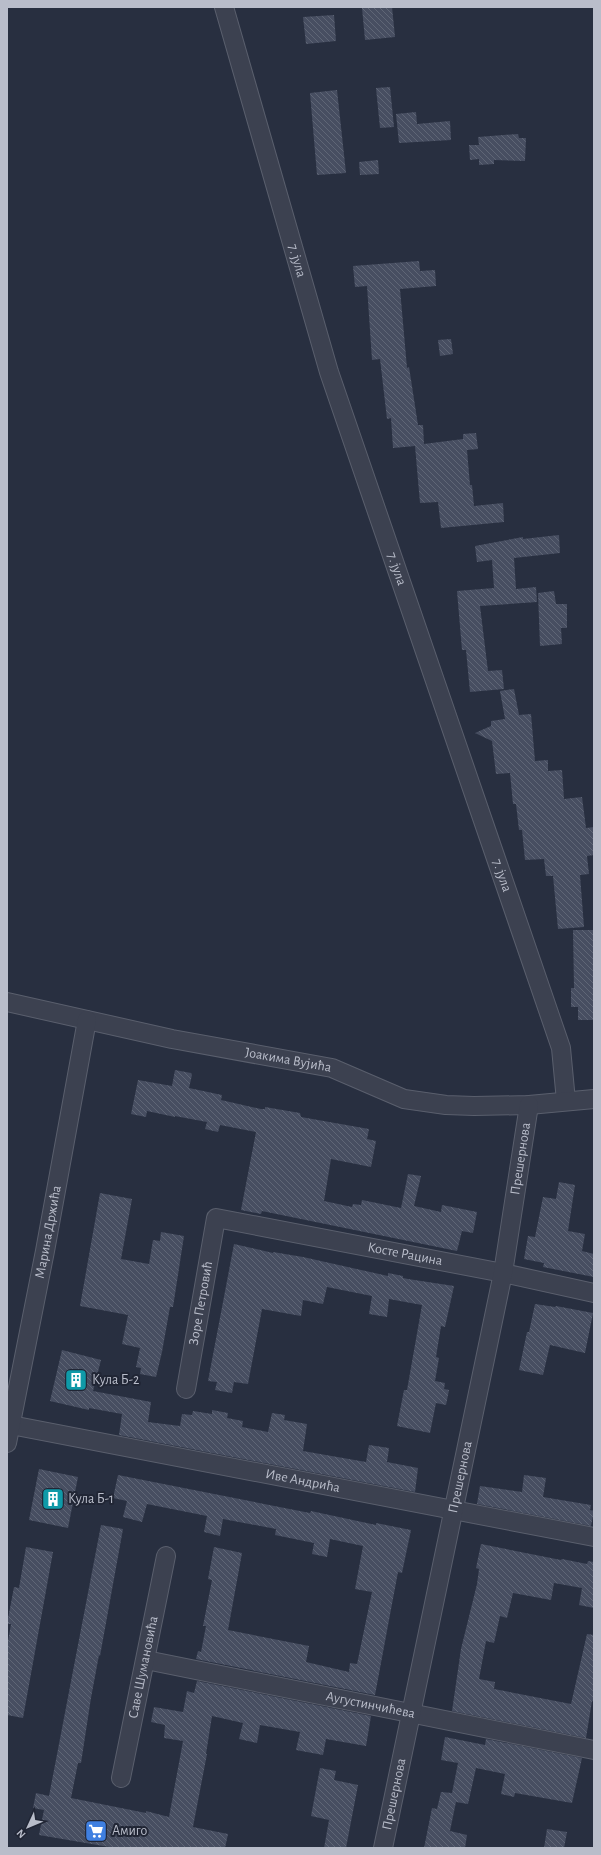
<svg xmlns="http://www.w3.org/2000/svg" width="601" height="1855" font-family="'Alegreya Sans',sans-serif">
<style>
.building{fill:url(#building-back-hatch)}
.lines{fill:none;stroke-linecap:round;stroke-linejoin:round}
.minor-casing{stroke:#5a5f6d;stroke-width:20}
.minor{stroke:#3c4150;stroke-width:18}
.labels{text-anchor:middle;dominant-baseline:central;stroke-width:4;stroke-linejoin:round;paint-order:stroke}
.street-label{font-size:14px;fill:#b9bdca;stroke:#212635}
.poi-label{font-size:14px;fill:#b9bdca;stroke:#212635;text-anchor:start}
</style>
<defs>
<pattern id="building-back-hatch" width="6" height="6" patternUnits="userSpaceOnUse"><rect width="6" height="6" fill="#474e61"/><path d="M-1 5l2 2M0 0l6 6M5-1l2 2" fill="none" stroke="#5f6676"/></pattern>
</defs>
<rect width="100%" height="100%" fill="#282f40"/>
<g class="building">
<polygon points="392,7 395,37 365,40 362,8"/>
<polygon points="334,15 336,41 306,44 303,17"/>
<polygon points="390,87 394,127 380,128 376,88"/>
<polygon points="337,90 346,173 317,175 310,93"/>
<polygon points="416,112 417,124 450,121 451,140 399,143 396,114"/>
<polygon points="518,134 519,138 526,138 525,161 494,160 494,164 479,165 479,159 470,160 469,145 479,145 478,137"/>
<polygon points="378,160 379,174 360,175 359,162"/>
<polygon points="419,261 420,271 435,270 436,286 400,289 407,368 409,367 418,425 423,425 424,444 463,439 463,434 476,433 478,449 467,450 470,485 472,485 474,506 503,503 504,522 441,528 438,502 420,503 415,446 393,448 391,418 387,419 380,359 372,360 367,286 355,287 353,266"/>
<polygon points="451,339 453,354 440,356 438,340"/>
<polygon points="559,535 560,553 514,558 516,589 536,587 537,602 480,606 488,671 502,670 504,689 470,692 466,650 462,650 457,591 494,588 492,560 477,562 475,546 523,537 523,539"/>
<polygon points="554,591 556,604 567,604 567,628 561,628 562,644 540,646 538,593"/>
<polygon points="514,689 519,715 531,714 535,761 548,760 548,771 562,770 564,799 582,797 586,828 594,827 594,855 587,856 589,874 580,875 584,927 558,929 553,876 546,876 544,859 525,860 522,830 519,830 516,804 513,804 510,773 496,774 492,741 475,733 491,726 491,721 505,719 500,691"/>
<polygon points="573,930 594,930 594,1020 578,1020 578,1007 571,1007 571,988 574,988"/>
<polygon points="175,1070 191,1073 192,1075 189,1088 222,1095 221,1100 261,1109 265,1109 265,1107 300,1113 301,1117 369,1129 367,1139 376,1141 371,1167 331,1159 324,1201 352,1207 353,1204 361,1205 362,1200 401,1208 408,1174 421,1176 414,1206 441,1212 442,1205 477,1212 473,1233 462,1231 457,1251 262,1211 261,1214 241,1210 256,1132 220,1125 218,1132 205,1129 207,1122 175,1116 175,1117 147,1111 146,1117 131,1114 138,1080 172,1086"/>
<polygon points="559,1182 575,1185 568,1231 585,1234 582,1251 594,1254 594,1277 543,1267 544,1263 524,1259 528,1236 535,1237 543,1197 556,1199"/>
<polygon points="100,1193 132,1199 121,1259 149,1264 153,1240 160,1241 161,1232 184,1236 173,1307 170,1307 162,1352 156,1377 140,1374 141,1368 136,1367 140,1348 122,1344 128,1315 80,1306"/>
<polygon points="234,1244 273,1253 273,1252 303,1257 388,1276 388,1273 403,1276 403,1278 408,1279 454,1286 445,1327 441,1326 436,1357 439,1358 435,1381 445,1383 444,1389 449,1390 446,1405 436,1403 430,1433 397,1426 404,1390 407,1390 422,1305 389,1299 387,1317 369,1314 372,1296 327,1287 323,1304 303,1300 301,1316 262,1309 248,1384 234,1382 232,1393 215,1390 217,1382 208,1381"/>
<polygon points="535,1304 555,1307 556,1306 593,1313 585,1353 550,1345 543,1375 519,1370 527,1332 529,1332"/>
<polygon points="62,1350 101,1360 93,1391 151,1402 148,1422 180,1426 182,1414 192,1415 193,1411 212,1414 212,1410 228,1413 227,1418 243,1421 242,1427 268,1432 272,1413 285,1415 284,1420 307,1424 303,1451 366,1462 369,1445 389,1448 387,1462 418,1468 415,1492 119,1435 122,1414 89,1408 89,1410 50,1401"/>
<polygon points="39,1469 78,1477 68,1528 29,1520"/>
<polygon points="118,1475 310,1513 311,1511 376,1525 376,1523 411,1530 402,1573 398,1572 375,1695 196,1659 198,1651 201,1652 206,1626 203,1626 212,1580 208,1579 214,1547 242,1553 228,1630 309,1646 306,1662 349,1672 350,1663 357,1664 372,1592 355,1589 363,1546 330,1539 327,1557 312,1554 314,1543 275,1535 276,1529 223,1519 220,1536 204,1532 207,1516 147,1504 142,1522 123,1517 127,1501 113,1498"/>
<polygon points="524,1475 546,1478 543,1497 591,1505 590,1510 594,1511 591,1526 477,1504 480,1486 522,1492"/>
<polygon points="101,1525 123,1529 100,1656 99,1655 91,1698 81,1763 78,1763 71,1798 146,1813 146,1811 169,1817 183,1741 164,1738 165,1725 151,1722 154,1707 183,1712 187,1691 194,1693 197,1681 371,1716 366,1746 326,1739 323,1755 296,1750 300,1732 260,1725 257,1743 239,1739 243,1723 212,1716 206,1754 207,1754 193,1827 228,1834 225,1848 115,1848 39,1835 44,1810 33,1808 36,1793 49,1796"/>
<polygon points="481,1544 561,1560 562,1559 587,1564 588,1561 594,1562 594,1608 579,1605 582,1588 554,1583 551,1600 513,1593 507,1618 500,1616 494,1643 486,1641 479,1679 495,1682 494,1689 571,1704 587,1634 594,1635 594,1702 592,1701 586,1738 452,1711 461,1649 477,1584 479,1569 476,1568"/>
<polygon points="26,1547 53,1552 23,1718 7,1715 7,1647 11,1624 7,1624 14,1587 19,1588"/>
<polygon points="445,1737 485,1745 486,1739 582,1758 572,1803 515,1793 514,1797 501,1794 505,1774 476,1768 468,1804 456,1802 450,1831 467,1835 465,1848 424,1848 432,1808 437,1809 441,1792 452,1793 458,1763 441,1760"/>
<polygon points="320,1768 336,1771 334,1780 358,1785 346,1848 324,1848 329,1820 311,1816"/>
<polygon points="547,1829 567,1832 564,1848 544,1848"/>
</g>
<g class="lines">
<g class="minor-casing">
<g id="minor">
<path id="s1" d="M224,7l105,365 232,676 5,53"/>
<path id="s2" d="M7,1002l165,37 160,29 72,31 42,6 28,1 55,-1 65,-6"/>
<path id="s3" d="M186,1389l30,-171 287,55 91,20"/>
<path id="s4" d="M11,1425l583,112"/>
<path id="s5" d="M7,1443l38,-192 42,-231"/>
<path id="s6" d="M146,1660l448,90"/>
<path id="s7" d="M121,1778l45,-222"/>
<path id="s8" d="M383,1848l120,-575 26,-168"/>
</g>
</g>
<use href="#minor" class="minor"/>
</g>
<defs>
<g id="building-square" transform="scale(1.15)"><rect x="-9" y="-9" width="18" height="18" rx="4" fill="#0f9aa8" stroke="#212635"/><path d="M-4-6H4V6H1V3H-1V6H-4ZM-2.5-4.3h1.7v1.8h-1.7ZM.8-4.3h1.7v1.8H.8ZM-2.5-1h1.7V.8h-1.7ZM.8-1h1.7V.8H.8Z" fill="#fff"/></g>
<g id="supermarket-square" transform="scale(1.15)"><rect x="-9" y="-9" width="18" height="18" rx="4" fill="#3f7fe0" stroke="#212635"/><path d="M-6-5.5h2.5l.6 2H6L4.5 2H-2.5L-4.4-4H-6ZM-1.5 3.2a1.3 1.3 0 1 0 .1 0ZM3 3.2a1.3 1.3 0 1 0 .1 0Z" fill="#fff"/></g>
</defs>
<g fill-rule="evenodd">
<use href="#building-square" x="76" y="1380"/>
<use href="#building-square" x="53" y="1499"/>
<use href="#supermarket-square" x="96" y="1831"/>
</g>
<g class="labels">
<g class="street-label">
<text stroke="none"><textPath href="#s1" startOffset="264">7. јула</textPath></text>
<text stroke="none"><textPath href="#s1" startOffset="588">7. јула</textPath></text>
<text stroke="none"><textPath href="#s1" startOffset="912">7. јула</textPath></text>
<text stroke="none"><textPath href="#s2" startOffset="287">Јоакима Вујића</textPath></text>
<text stroke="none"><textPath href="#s8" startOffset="703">Прешернова</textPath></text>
<text stroke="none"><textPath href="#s5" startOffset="215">Марина Држића</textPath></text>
<text stroke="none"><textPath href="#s3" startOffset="366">Косте Рацина</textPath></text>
<text stroke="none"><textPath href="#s3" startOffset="87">Зоре Петровић</textPath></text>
<text stroke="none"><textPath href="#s8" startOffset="379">Прешернова</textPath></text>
<text stroke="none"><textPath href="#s4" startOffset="297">Иве Андрића</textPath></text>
<text stroke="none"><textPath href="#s7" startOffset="113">Саве Шумановића</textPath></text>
<text stroke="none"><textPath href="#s6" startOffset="229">Аугустинчићева</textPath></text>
<text stroke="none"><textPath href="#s8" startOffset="55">Прешернова</textPath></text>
</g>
<g class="poi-label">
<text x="92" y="1380">Кула Б-2</text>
<text x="68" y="1499">Кула Б-1</text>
<text x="112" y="1831">Амиго</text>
</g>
</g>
<rect width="601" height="1855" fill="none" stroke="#b9bdca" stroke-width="16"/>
<g transform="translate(28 1827) rotate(226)" stroke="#212635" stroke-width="3" paint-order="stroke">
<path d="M0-3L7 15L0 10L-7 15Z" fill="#b9bdca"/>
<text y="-6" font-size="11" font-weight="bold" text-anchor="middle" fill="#b9bdca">N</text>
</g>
</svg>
